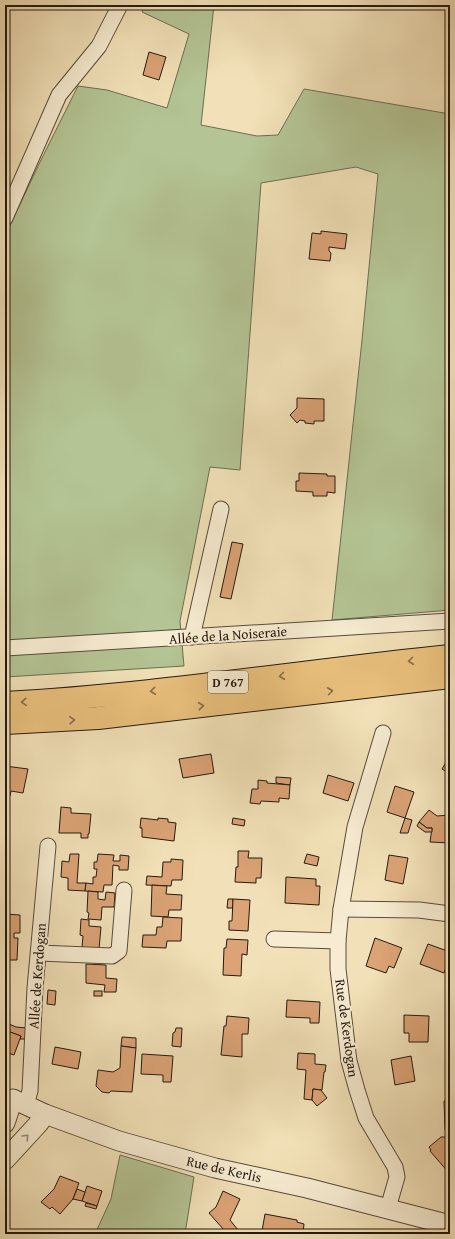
<svg xmlns="http://www.w3.org/2000/svg" width="455" height="1239" font-family="'Gentium Book Plus',serif">
<style>
.green{fill:#b4c494;stroke:#6c6e53}
.building{fill:#dba376;stroke:#241912}
.lines{fill:none;stroke-linecap:round;stroke-linejoin:round}
.minor-casing{stroke:#584b3c;stroke-width:17}
.tertiary-casing{stroke:#584b3c;stroke-width:21}
.trunk-casing{stroke:#241912;stroke-width:24}
.minor{stroke:#f7ecd1;stroke-width:15}
.tertiary{stroke:#f7ecd1;stroke-width:19}
.trunk{stroke:#e9c07c;stroke-width:22}
.oneway{stroke:#866c47}
.oneway2{stroke:#988d7b}
.labels{text-anchor:middle;dominant-baseline:central;stroke-width:4;stroke-linejoin:round;paint-order:stroke}
.shield{fill:#f7ecd1;stroke:#63584b;stroke-width:1}
.shield-label{font-size:13px;font-weight:bold;fill:#241912}
.street-label{font-size:14px;fill:#241912;stroke:#f7ecd1}
</style>
<rect width="100%" height="100%" fill="#f2e1b8"/>
<filter id="stains"><feTurbulence type="fractalNoise" baseFrequency=".005" numOctaves="4"/><feColorMatrix values="0 0 0 0 .2 0 0 0 0 .09 0 0 0 0 .02 0 0 0 .5 -.17"/></filter>
<radialGradient id="worn" r=".72"><stop offset=".6" stop-color="#630" stop-opacity="0"/><stop offset="1" stop-color="#630" stop-opacity=".3"/></radialGradient>
<g class="green">
<polygon points="146,5 214,5 201,125 257,136 278,135 304,89 450,114 450,610 332,620 362,340 378,174 356,167 261,183 240,470 210,467 180,621 184,666 5,677 5,236 39,164 78,86 107,90 167,108 189,34 142,12"/>
<polygon points="120,1155 194,1177 185,1234 95,1234 111,1199"/>
</g>
<g class="building">
<polygon points="149,52 166,57 159,80 143,75"/>
<polygon points="321,231 347,234 345,249 329,247 329,251 331,253 330,261 309,259 312,233 321,234"/>
<polygon points="297,398 324,399 324,421 314,421 314,424 305,423 305,421 300,420 297,423 290,415 297,408"/>
<polygon points="299,473 327,474 327,476 335,476 335,493 327,492 327,496 313,496 313,492 296,491 296,481 299,481"/>
<polygon points="232,542 243,544 231,599 220,597"/>
<polygon points="211,754 214,773 183,778 179,759"/>
<polygon points="448,759 450,760 450,774 442,769"/>
<polygon points="5,766 28,769 23,793 11,791 10,796 5,795"/>
<polygon points="328,775 354,783 348,801 323,793"/>
<polygon points="276,777 291,778 290,785 276,783"/>
<polygon points="258,780 267,781 267,783 290,785 289,799 279,798 279,802 261,801 260,804 250,803 252,789 258,789"/>
<polygon points="395,786 414,792 405,818 387,812"/>
<polygon points="61,807 71,808 71,813 91,814 89,834 88,834 88,838 81,838 81,833 59,833"/>
<polygon points="429,810 437,816 450,815 450,843 430,842 432,828 427,828 419,822"/>
<polygon points="141,818 158,820 158,818 168,819 168,822 176,823 174,841 142,837 142,828 140,828"/>
<polygon points="233,818 245,820 244,826 232,824"/>
<polygon points="405,818 412,820 408,833 400,833"/>
<polygon points="419,822 427,828 432,828 432,832 425,832 417,826"/>
<polygon points="238,851 249,851 248,858 262,858 261,878 256,878 256,883 235,882 236,867 238,867"/>
<polygon points="70,854 79,854 77,883 86,883 85,891 68,890 68,878 61,877 62,861 69,862"/>
<polygon points="98,854 114,855 113,861 120,861 120,855 129,856 128,870 119,870 119,866 113,865 112,885 104,885 103,892 85,891 86,883 93,884 93,877 96,877 97,869 94,869 94,862 97,862"/>
<polygon points="307,854 319,857 317,866 304,863"/>
<polygon points="389,855 408,858 403,884 385,880"/>
<polygon points="171,859 183,860 182,880 172,880 171,886 146,885 147,876 162,877 163,862 171,862"/>
<polygon points="286,877 316,879 316,886 320,886 319,905 285,903"/>
<polygon points="152,885 167,886 166,894 182,895 181,910 169,910 168,917 151,916"/>
<polygon points="88,891 98,892 98,899 105,900 106,892 115,893 114,907 102,907 101,920 88,919 89,913 87,912"/>
<polygon points="228,899 233,899 233,908 227,908"/>
<polygon points="233,899 250,900 248,931 229,930 229,921 232,921"/>
<polygon points="5,911 5,914 20,915 20,933 14,933 14,938 18,938 17,960 5,960"/>
<polygon points="163,917 182,918 181,941 167,941 166,948 142,947 143,935 156,935 157,927 162,927"/>
<polygon points="81,919 89,920 89,926 101,927 99,949 82,947 83,936 80,935"/>
<polygon points="375,938 402,948 394,968 389,966 386,973 366,966"/>
<polygon points="227,939 248,940 247,955 242,954 241,976 223,975 224,948 226,948"/>
<polygon points="428,944 450,952 450,957 444,973 420,964"/>
<polygon points="86,964 106,965 106,978 117,979 116,992 104,992 105,985 86,983"/>
<polygon points="48,990 56,991 55,1005 47,1004"/>
<rect x="94" y="991" width="8" height="5"/>
<polygon points="287,1000 320,1002 319,1023 310,1023 310,1018 286,1017"/>
<polygon points="404,1015 429,1016 428,1042 409,1042 409,1033 404,1033"/>
<polygon points="227,1016 249,1018 248,1034 242,1034 242,1057 221,1055 224,1026 226,1026"/>
<polygon points="9,1024 16,1027 27,1028 26,1039 20,1039 21,1036 7,1031"/>
<polygon points="176,1028 182,1028 181,1047 172,1046 173,1033 175,1032"/>
<polygon points="5,1030 21,1036 14,1055 5,1052"/>
<polygon points="122,1037 136,1038 136,1048 121,1046"/>
<polygon points="121,1046 136,1048 132,1092 111,1091 109,1093 102,1092 96,1086 98,1070 113,1072 120,1068"/>
<polygon points="55,1047 81,1052 78,1069 52,1064"/>
<polygon points="298,1053 315,1054 315,1064 326,1065 325,1072 324,1072 322,1090 313,1089 312,1100 304,1099 306,1070 297,1069"/>
<polygon points="142,1054 173,1056 171,1082 163,1082 163,1075 141,1074"/>
<polygon points="411,1056 415,1081 395,1085 391,1060"/>
<polygon points="313,1089 321,1090 327,1098 317,1106 312,1100"/>
<polygon points="450,1100 450,1130 445,1130 444,1101"/>
<polygon points="441,1137 447,1137 450,1141 450,1172 449,1173 430,1151 431,1150 429,1147"/>
<polygon points="60,1176 79,1183 73,1199 60,1214 52,1207 50,1209 41,1202 54,1189"/>
<polygon points="87,1186 102,1191 97,1206 82,1201"/>
<polygon points="77,1189 85,1192 82,1201 73,1199"/>
<polygon points="223,1191 240,1199 230,1220 238,1230 233,1234 223,1234 222,1233 224,1230 209,1213 216,1207"/>
<polygon points="86,1203 97,1206 96,1209 85,1206"/>
<polygon points="265,1214 297,1220 297,1222 304,1224 303,1233 299,1234 274,1234 262,1231"/>
<polygon points="427,1228 429,1234 410,1234 410,1232"/>
</g>
<g class="lines">
<g class="minor-casing">
<g id="minor">
<polyline points="5,218 59,95 99,46 120,5"/>
<polyline points="192,637 221,509"/>
<polyline points="5,648 450,621"/>
<polyline points="383,733 355,827 341,909 338,941 338,969 349,1061 357,1090 366,1118 395,1167 397,1177 388,1208"/>
<polyline points="341,909 419,910 450,914"/>
<polyline points="274,939 338,941"/>
<polyline points="39,953 112,956 119,951 124,890"/>
<polyline points="26,1105 30,1091 35,988 48,846"/>
</g>
</g>
<g class="tertiary-casing">
<g id="tertiary">
<polyline points="5,1123 13,1099 45,1114 119,1141 215,1168 307,1188 450,1225"/>
<polyline points="5,1160 39,1123 45,1114"/>
</g>
</g>
<g class="trunk-casing">
<g id="trunk">
<path d="M5,703c149,-8 297,-32 445,-47"/>
<polyline points="5,723 98,718 450,677"/>
</g>
</g>
<use href="#minor" class="minor"/>
<use href="#tertiary" class="tertiary"/>
<use href="#trunk" class="trunk"/>
</g>
<defs><path id="oneway-chevron" d="M-2-3.5L2.5 0L-2 3.5" fill="none" stroke-width="1.6" stroke-linecap="round" stroke-linejoin="round"/></defs>
<g class="oneway">
<use href="#oneway-chevron" transform="translate(411 661) rotate(173)"/>
<use href="#oneway-chevron" transform="translate(282 676) rotate(173)"/>
<use href="#oneway-chevron" transform="translate(153 691) rotate(174)"/>
<use href="#oneway-chevron" transform="translate(330 691) rotate(-7)"/>
<use href="#oneway-chevron" transform="translate(24 702) rotate(177)"/>
<use href="#oneway-chevron" transform="translate(201 706) rotate(-6)"/>
<use href="#oneway-chevron" transform="translate(72 720) rotate(-4)"/>
</g>
<use class="oneway2" href="#oneway-chevron" transform="translate(26 1137) rotate(-47)"/>
<g class="labels">
<rect class="shield" x="208" y="671" width="40" height="22" rx="3"/>
<g class="shield-label">
<text x="228" y="682">D 767</text>
</g>
<g class="street-label">
<text transform="translate(228 635) rotate(-4)">Allée de la Noiseraie</text>
<text transform="translate(37 976) rotate(-86)">Allée de Kerdogan</text>
<text transform="translate(347 1028) rotate(82)">Rue de Kerdogan</text>
<text transform="translate(224 1169) rotate(13)">Rue de Kerlis</text>
</g>
</g>
<rect width="455" height="1239" fill="none" stroke="#f2e1b8" stroke-width="20"/>
<rect x="6" y="6" width="443" height="1227" fill="none" stroke="#241912" stroke-width="2"/>
<rect x="10" y="10" width="435" height="1219" fill="none" stroke="#241912"/>
<rect width="100%" height="100%" filter="url(#stains)"/>
<rect width="100%" height="100%" fill="url(#worn)"/>
</svg>
